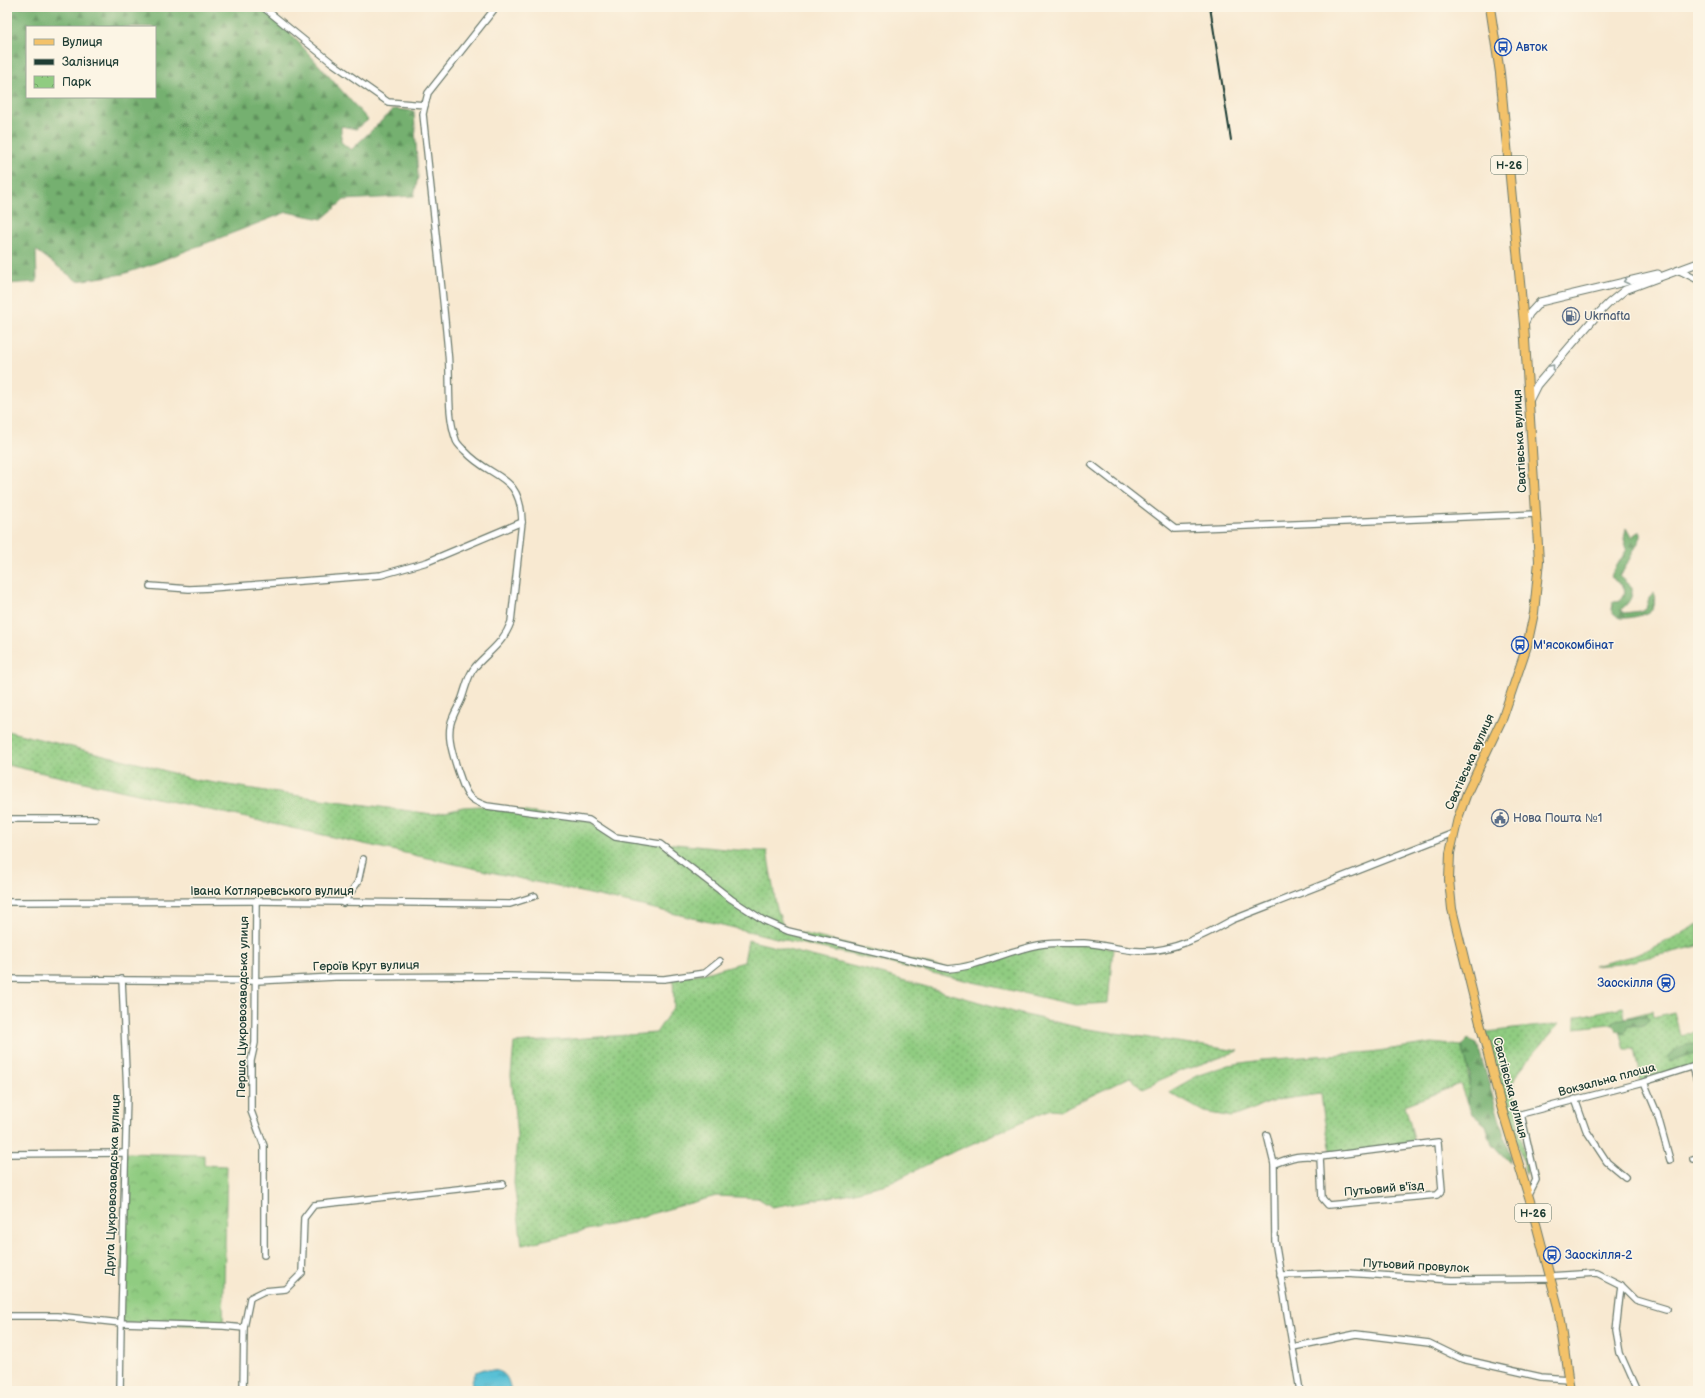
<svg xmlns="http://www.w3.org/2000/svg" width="1705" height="1398" font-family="'Balsamiq Sans',sans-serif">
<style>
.grass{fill:url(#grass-dots);stroke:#58845a}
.forest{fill:url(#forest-firs);stroke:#4a7652;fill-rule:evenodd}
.park{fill:url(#park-crowns);stroke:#58845a}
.water{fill:url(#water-ripples);stroke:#3c7e84}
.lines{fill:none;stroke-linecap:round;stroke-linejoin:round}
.minor-casing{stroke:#6b796b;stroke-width:8}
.tertiary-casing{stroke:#6b796b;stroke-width:9}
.primary-casing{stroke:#6b796b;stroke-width:10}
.minor{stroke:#fff;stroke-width:5.5}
.tertiary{stroke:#fff;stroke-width:7}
.primary{stroke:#f3c26a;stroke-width:8}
.rail{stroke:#1f3d34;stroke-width:2}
.oneway{stroke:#8f9e9a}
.labels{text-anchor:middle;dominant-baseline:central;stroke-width:3;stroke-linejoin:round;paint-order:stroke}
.shield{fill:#fcf5e5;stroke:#617469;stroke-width:1}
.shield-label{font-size:11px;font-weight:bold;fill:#1f3d34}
.transit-label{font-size:12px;fill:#164399;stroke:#fcf5e5;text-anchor:start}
.service-label{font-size:12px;fill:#4e5e75;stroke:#fcf5e5;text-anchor:start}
.street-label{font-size:12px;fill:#1f3d34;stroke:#fcf5e5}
</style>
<defs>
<pattern id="grass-dots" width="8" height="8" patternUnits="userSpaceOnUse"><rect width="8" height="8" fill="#90cc81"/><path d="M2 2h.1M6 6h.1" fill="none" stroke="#75a76a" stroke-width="1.8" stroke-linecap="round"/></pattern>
<pattern id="forest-firs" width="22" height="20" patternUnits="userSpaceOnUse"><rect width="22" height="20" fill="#74b06f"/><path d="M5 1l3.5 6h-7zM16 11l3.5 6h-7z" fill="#5f905c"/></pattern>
<pattern id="park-crowns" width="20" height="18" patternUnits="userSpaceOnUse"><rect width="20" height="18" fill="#90cc81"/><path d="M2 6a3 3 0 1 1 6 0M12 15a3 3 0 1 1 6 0" fill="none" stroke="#75a76a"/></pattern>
<pattern id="water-ripples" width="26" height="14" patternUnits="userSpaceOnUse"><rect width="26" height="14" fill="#58c0d5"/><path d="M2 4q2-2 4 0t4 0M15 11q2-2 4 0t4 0" fill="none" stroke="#489dae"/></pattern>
</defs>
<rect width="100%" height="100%" fill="#fcf5e5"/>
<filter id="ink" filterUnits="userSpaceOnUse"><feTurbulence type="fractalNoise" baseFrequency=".025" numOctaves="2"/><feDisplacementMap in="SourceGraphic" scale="8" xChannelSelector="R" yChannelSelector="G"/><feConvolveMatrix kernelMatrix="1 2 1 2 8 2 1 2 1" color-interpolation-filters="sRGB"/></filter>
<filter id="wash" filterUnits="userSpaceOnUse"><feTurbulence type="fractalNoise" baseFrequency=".012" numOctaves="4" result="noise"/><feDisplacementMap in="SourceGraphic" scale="16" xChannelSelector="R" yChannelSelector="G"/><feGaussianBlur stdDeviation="0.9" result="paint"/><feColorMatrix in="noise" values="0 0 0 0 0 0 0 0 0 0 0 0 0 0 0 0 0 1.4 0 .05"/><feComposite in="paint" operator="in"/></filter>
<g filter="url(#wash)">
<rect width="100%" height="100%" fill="#f8e9d1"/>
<g class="grass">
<polygon points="7,731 145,765 196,780 285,794 432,814 463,807 480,806 589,820 614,838 736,850 767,851 776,905 784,929 948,969 1027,948 1084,943 1113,948 1108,1003 1076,1005 785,940 617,900 7,765"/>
<polygon points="1698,924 1698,946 1620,964 1593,966 1636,955 1671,939"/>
<polygon points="748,940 871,971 1021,1014 1081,1028 1239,1051 1178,1072 1142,1088 1130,1077 1061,1110 1051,1109 944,1156 890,1183 847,1194 772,1207 758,1198 716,1196 621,1222 522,1245 514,1183 517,1136 511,1075 514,1043 656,1033 674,1006 673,978 705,973 744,962"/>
<polygon points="1623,1007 1625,1018 1652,1011 1653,1017 1674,1012 1680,1035 1698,1031 1698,1065 1641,1082 1634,1049 1625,1049 1618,1023 1575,1028 1575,1017"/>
<polygon points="1559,1024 1518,1072 1513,1082 1518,1120 1528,1169 1526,1174 1486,1032"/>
<path d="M1432,1043l30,3c6,20 9,37 5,57l-7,-19 -55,21 8,30 1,8 -82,12 -8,-37 -3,-24 -44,6 -45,17 -28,-5 -34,-19 2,-3 27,-15 29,-10 33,-5 110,-8z"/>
</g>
<g class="forest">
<path d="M7,7h253l32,28 76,85 -12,9 -15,-3v16l10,8 43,-41 20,2 4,66 -4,19 -70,4 -22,19 -35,-7 -140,54 -24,8 -46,7 -41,-31 1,32 -30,2zM27,27h128v70h-128z"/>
<path d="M1626,528l5,9 7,-5h3v5l-21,40 12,11c1,10 -4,16 -12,22l4,3 17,-2 5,-3 3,-10 5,-5c1,6 1,11 -1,16 -4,6 -26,10 -32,9 -5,-2 -7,-4 -10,-8l1,-7 8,-3 5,-7 -1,-6 -14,-10 17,-28 -3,-10z"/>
<path d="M1646,1015l3,4c-4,10 -11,8 -21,7l-4,8 -8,-4 -4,-7 4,-3z"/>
<polygon points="1468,1039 1477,1043 1510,1155 1510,1163 1492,1144 1486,1125 1472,1114 1467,1103 1470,1075 1462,1046"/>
<path d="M1694,1044l4,3v6l-28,9 -2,-5c8,-9 14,-12 26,-13z"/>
</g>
<polygon class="park" points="125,1153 204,1155 204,1165 227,1166 223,1326 121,1323"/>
<path class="water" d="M484,1369c18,2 23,2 27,22h-40l1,-10 4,-9z"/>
</g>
<g filter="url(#ink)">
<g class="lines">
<g class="minor-casing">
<g id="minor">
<polyline points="263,7 331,62 388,102 425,105 428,93 496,7"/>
<path d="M425,105l-2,9c8,79 18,159 25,238 3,29 -2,60 8,88 1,4 6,8 9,11 26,29 56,21 57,71l-11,100c-8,22 -22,29 -36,45 -6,6 -9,19 -12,28 -2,8 -7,14 -10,22 -8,17 0,38 5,54 8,21 6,27 29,35l102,14 26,17 45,7 71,55 32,21 25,11 160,38c33,-2 63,-21 97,-25 12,-1 26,-1 39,-1 19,1 38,8 57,8 32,1 64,-16 91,-31l222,-87"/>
<polyline points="1678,270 1698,280"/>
<polyline points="1092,465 1175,529 1536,514"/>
<polyline points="150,586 189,589 211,588 381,575 427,562 522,522"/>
<polyline points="7,819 95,819"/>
<polyline points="256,901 255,1043 251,1061 251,1111 264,1146 264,1255"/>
<polyline points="7,902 256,901 510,904 535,896"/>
<polyline points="343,903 358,882 363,859"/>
<polyline points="7,979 256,981 335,977 503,976 664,979 705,973 720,961"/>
<polyline points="1693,1067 1698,1084"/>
<polyline points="1644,1082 1657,1113 1670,1160"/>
<polyline points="1575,1099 1586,1130 1607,1162 1625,1177"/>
<polyline points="1267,1135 1274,1164 1275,1241 1300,1391"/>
<polyline points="7,1154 125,1153"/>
<polyline points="1693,1159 1698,1158"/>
<path d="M1274,1164c18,-7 27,-10 46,-7l118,-15 4,48 -5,5 -109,10 -6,-7 -2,-41"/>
<polyline points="1528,1196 1536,1180 1521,1114 1644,1082 1698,1065"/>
<polyline points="1280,1275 1347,1273 1452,1280 1550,1279"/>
<polyline points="1549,1276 1597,1273 1621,1285 1636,1300 1666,1309"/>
<polyline points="1621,1285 1616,1331 1620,1353 1636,1389"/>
<polyline points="7,1316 57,1316 121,1323 223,1326 244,1328"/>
<polyline points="1293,1347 1356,1334 1429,1343 1462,1359 1541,1377 1568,1379"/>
<polyline points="120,1391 121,1323 127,1094 122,979"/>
<polyline points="243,1391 244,1328 250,1298 264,1291 286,1289 302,1273 304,1218 314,1205 503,1184"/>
</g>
</g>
<g class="tertiary-casing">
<g id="tertiary">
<polyline points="1524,324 1529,314 1540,302 1658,274"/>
<polyline points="1530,399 1537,385 1597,315 1609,303 1625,290 1698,263"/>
</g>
</g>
<g class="primary-casing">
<polyline id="primary" points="1490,7 1500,73 1524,324 1539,561 1534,613 1527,646 1503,717 1467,793 1458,818 1450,853 1449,880 1452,909 1477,1011 1501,1106 1530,1201 1558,1307 1570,1391"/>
</g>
<use href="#minor" class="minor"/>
<use href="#tertiary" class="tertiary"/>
<use href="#primary" class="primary"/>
<polyline class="rail" points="1210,7 1231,140"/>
</g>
<defs><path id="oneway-chevron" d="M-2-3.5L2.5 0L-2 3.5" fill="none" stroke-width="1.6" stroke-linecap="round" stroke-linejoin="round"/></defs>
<g class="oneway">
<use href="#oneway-chevron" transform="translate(1626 281) rotate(166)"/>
<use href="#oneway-chevron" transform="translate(1552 367) rotate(-50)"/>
</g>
</g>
<defs>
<g id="bus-ring" transform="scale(0.9)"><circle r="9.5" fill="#fcf5e5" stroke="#1a4fb4" stroke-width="1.5"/><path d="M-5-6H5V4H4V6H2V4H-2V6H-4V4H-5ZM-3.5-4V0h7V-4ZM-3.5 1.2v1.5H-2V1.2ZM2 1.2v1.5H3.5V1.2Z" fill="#1a4fb4"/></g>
<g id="fuel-ring" transform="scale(0.9)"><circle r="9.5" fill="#fcf5e5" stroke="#5c6f8a" stroke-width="1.5"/><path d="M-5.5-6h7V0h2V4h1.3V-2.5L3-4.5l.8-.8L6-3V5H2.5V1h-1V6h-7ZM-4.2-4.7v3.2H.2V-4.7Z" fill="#5c6f8a"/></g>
<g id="civic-ring" transform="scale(0.9)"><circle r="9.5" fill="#fcf5e5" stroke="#5c6f8a" stroke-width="1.5"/><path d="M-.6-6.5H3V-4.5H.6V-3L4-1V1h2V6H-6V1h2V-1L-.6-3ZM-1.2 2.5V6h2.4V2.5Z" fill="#5c6f8a"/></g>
<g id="station-ring" transform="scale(0.9)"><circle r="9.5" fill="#fcf5e5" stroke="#1a4fb4" stroke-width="1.5"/><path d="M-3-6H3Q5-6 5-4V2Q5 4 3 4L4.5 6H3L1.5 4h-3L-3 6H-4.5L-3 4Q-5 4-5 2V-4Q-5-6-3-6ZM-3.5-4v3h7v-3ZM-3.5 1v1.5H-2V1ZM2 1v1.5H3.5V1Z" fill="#1a4fb4"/></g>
</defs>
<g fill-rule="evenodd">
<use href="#bus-ring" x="1503" y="47"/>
<use href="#fuel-ring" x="1571" y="316"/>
<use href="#bus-ring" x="1520" y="645"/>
<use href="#civic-ring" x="1500" y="818"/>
<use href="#station-ring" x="1666" y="983"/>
<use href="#bus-ring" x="1552" y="1255"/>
</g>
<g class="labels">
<g class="shield">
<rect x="1491" y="156" width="36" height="18" rx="3"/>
<rect x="1515" y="1204" width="36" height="18" rx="3"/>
</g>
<g class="shield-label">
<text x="1509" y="165">Н-26</text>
<text x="1533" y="1213">Н-26</text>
</g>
<g class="transit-label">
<text x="1516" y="47">Авток</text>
<text x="1533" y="645">М'ясокомбінат</text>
<text x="1653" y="983" text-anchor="end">Заоскiлля</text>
<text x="1565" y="1255">Заоскілля-2</text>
</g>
<g class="service-label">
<text x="1584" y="316">Ukrnafta</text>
<text x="1513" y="818">Нова Пошта №1</text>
</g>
<g class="street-label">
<text transform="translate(1520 441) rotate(-93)">Сватівська вулиця</text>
<text transform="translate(1470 762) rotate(-66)">Сватівська вулиця</text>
<text x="272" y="891">Івана Котляревського вулиця</text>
<text transform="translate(366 966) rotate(-1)">Героїв Крут вулиця</text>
<text transform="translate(243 1007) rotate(-89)">Перша Цукровозаводська улиця</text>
<text transform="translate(1607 1080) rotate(-15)">Вокзальна площа</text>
<text transform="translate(1510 1088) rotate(75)">Сватівська вулиця</text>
<text transform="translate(113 1185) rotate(-88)">Друга Цукровозаводська вулиця</text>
<text transform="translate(1384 1189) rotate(-5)">Путьовий в'їзд</text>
<text transform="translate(1416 1266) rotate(3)">Путьовий провулок</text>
</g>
</g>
<rect width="1705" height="1398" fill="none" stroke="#fcf5e5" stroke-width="24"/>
<rect x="26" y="26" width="130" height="72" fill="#fcf5e5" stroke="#a4ab9e"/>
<rect x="34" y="39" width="20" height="6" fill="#f3c26a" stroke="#a4ab9e"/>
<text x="62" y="46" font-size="12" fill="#1f3d34">Вулиця</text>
<rect x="34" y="59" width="20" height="6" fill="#1f3d34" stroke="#a4ab9e"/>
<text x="62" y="66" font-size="12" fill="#1f3d34">Залізниця</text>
<rect x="34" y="76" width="20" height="12" fill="url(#park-crowns)" stroke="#a4ab9e"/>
<text x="62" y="86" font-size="12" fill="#1f3d34">Парк</text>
</svg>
